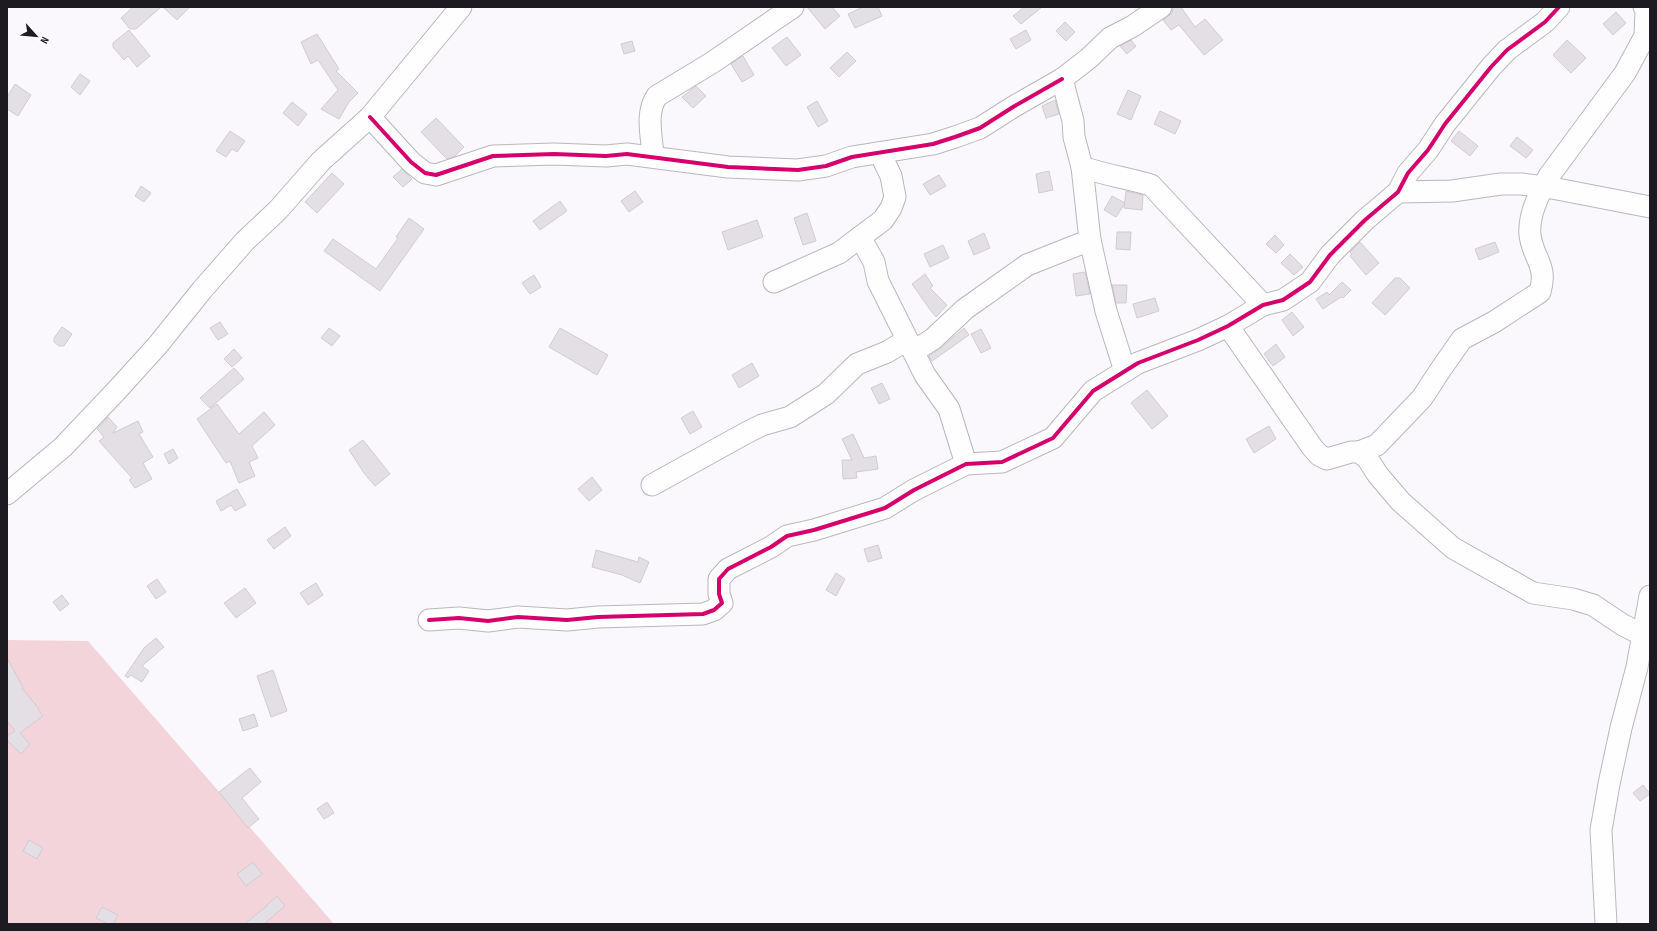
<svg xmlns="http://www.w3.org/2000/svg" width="1657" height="931" font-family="'Sofia Sans Condensed',sans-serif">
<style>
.green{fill:#f3d4db}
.building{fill:#e4dfe5;stroke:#d1ccd1}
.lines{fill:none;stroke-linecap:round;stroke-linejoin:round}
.minor-casing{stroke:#b9b7bd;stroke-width:23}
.minor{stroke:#fefeff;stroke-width:21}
.cycleway-casing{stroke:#fff;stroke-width:6}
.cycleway{stroke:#d6006c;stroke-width:4}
</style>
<rect width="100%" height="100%" fill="#faf8fd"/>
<polygon class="green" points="7,640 88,641 334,924 7,924"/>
<g class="building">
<polygon points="133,7 161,7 136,29 130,29 121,18"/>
<polygon points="163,7 190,7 177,20"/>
<polygon points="807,7 832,7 840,16 825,29"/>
<polygon points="863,7 878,7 882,16 855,28 848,14"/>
<polygon points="1024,7 1042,7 1021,24 1013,16"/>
<polygon points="1173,7 1181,7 1195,27 1205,19 1223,40 1204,55 1179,25 1171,30 1163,20 1172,13"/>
<polygon points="1616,12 1626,23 1613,35 1603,24"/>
<polygon points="1065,22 1075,32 1066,41 1056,31"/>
<polygon points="129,30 150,56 137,67 128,56 124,60 113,47 113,43"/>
<polygon points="1026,30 1031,40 1016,49 1010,39"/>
<polygon points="317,34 339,69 336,71 358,93 349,102 339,119 321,109 338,90 318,60 311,64 301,42"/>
<polygon points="787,37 801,55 786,66 772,48"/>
<polygon points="1131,40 1136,46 1127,54 1120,46"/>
<polygon points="1567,40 1586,58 1571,73 1553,55"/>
<polygon points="632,41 635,51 624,54 621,44"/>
<polygon points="847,52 856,61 839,77 830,68"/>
<polygon points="743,56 754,75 742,82 731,64"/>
<polygon points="80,74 90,81 80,95 71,87"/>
<polygon points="15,84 31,95 18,116 7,109 7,97"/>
<polygon points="696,86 706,96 693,108 682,97"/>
<polygon points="1128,90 1141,96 1131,120 1117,114"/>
<polygon points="1055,100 1059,114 1046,118 1042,106"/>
<polygon points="817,101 828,121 818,127 807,107"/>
<polygon points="292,102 307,114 298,126 283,113"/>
<polygon points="1160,111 1181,121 1175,134 1154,124"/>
<polygon points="436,118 464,147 455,156 447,159 421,132"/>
<polygon points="230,131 245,141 237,152 232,149 226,157 216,151"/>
<polygon points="1459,131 1478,146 1470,156 1451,141"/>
<polygon points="1517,137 1533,150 1526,158 1510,146"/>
<polygon points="402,169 412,179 403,187 393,177"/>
<polygon points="1049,171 1053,190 1039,193 1036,174"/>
<polygon points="332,173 344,184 317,213 305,202"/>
<polygon points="939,175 946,186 930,195 923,184"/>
<polygon points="141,186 151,193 144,202 135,196"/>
<polygon points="635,191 643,202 629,212 621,201"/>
<polygon points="1126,191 1143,195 1142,210 1124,208"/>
<polygon points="1112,196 1125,203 1116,217 1104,210"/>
<polygon points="560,201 567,211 540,230 533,221"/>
<polygon points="807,213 816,241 803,245 794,218"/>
<polygon points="409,218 424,229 380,291 324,251 333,239 376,269 398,238 396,237"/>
<polygon points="757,220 763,237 728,250 722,232"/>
<polygon points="1117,232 1131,232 1130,250 1116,249"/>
<polygon points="984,233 990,248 974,255 968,241"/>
<polygon points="1275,235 1284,245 1276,253 1266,244"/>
<polygon points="1360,242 1379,263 1366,275 1350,256 1352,254 1350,252"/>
<polygon points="1495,242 1499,252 1479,260 1475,249"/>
<polygon points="943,245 949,258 930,267 924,254"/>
<polygon points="1290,254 1303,267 1294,275 1281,263"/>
<polygon points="1085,272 1090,294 1076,296 1073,274"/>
<polygon points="925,274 933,286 930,288 947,305 936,317 931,311 912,284"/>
<polygon points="534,275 541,287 530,294 522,283"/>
<polygon points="1395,278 1400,278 1410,288 1385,315 1372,303"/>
<polygon points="1342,282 1351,290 1343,298 1341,297 1323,309 1316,299 1327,292 1329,295"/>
<polygon points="1112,285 1127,285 1126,303 1116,303"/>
<polygon points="1155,298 1159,311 1137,318 1133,304"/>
<polygon points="1292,312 1304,327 1293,336 1282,320"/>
<polygon points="220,322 228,334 218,340 210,328"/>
<polygon points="62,327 72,334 64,346 59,346 54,342 54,338"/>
<polygon points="329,328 340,336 332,346 321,338"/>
<polygon points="560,328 608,355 597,375 549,347"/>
<polygon points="964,328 969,335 932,361 929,356 941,348"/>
<polygon points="981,329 991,348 981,353 971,334"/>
<polygon points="1276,344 1285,357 1273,366 1264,354"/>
<polygon points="234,349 242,358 232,367 224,359"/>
<polygon points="752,363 759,376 739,388 732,375"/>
<polygon points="234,368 244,379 210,408 200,398"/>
<polygon points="882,383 890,399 879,404 871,388"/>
<polygon points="1147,390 1168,416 1152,429 1131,403"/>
<polygon points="217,404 239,434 264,412 275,425 252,446 258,458 249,462 255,476 239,483 230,461 226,463 197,419"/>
<polygon points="693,411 702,427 690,434 681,418"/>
<polygon points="108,417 117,427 113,433 138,421 143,432 139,434 153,457 143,463 152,479 135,488 129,480 132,478 99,441 104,437 97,429"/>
<polygon points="1269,426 1276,439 1254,453 1246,439"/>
<polygon points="853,434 864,458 876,456 878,469 856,472 857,478 843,479 842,460 852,460 842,439"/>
<polygon points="363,440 390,474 375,486 364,473 349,450"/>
<polygon points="173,449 178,458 169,464 164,454"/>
<polygon points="592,477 602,490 589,501 578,489"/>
<polygon points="237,489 246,505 235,511 231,505 221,511 216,501"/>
<polygon points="285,527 291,536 274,549 267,540"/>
<polygon points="878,545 882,558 868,562 864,549"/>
<polygon points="596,550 638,562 639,557 649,562 640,583 622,575 592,567"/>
<polygon points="836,573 845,579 836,596 826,590"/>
<polygon points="157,579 166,592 156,599 147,586"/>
<polygon points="316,583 323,595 308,605 300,593"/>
<polygon points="245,588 256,603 236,618 224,603"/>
<polygon points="62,595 69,604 60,611 53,602"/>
<polygon points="156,638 164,647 142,666 149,671 142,682 131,675 128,678 125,676 144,648"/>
<polygon points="7,658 23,687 22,688 39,709 38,710 43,716 20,733 30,744 21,754 7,740 7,736 15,731 7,721"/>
<polygon points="273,670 287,711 271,717 257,676"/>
<polygon points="254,714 258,726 243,731 239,719"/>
<polygon points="250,768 261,782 242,798 259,819 248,828 219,792"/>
<polygon points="1643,785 1650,794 1640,801 1633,793"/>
<polygon points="327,802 334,813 324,819 317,809"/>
<polygon points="29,840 43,848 37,859 23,851"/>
<polygon points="253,862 262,874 246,886 237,874"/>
<polygon points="277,896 285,906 264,924 244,924 267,906 267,905"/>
<polygon points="102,907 118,915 113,924 108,924 96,918"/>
</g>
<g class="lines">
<g class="minor-casing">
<g id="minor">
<polyline points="370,117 411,162 425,173 436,175 493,156 554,154 606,156 627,154 728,167 798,170 826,166 852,157 933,144 955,137 980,128 1013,107 1062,79"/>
<path d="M653,156c-1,-19 -8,-43 4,-60l56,-34 80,-55"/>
<path d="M1082,167c23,8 45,11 69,18l112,120"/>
<polyline points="1398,192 1452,191 1501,184 1522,184 1552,188 1650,207"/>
<polyline points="860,237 874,262 878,281 925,375 949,409 966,464"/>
<polyline points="774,282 839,253 883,220 891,208 895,197 891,176 880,153"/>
<polyline points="1228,326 1312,447 1319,455 1327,459 1351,452 1359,452 1367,458 1378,475 1401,502 1453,548 1533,593 1573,599 1593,605 1623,625 1643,635 1650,634"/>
<polyline points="914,351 933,339 965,309 1027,265 1090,240"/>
<polyline points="1125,371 1106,311 1090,240 1082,167 1074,137 1073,121 1062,79 1088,59 1110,38 1133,26 1161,7"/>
<path d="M1359,452l18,-7 45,-47 19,-29 21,-30 32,-17 46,-30c8,-27 -7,-33 -10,-57 -2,-20 9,-42 19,-59l76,-103 20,-37 1,-26 -2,-3"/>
<polyline points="652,485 746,433 762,425 790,417 826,394 857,364 887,352 907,340"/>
<polyline points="7,494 63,447 118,389 157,346 202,290 245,241 278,210 321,161 370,117 461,7"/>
<polyline points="429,620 459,618 488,621 518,617 567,620 598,617 703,614 714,610 722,603 719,594 719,579 728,569 771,547 787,536 814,530 885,508 914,490 966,464 1002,462 1053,438 1093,391 1138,363 1198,340 1228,326 1263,305 1283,300 1310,282 1330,255 1365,220 1398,192 1408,173 1428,150 1445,124 1491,67 1507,50 1545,22 1559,7"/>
<polyline points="1606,924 1601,830 1609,784 1621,728 1637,667 1650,596"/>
</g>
</g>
<use href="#minor" class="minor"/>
<g class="cycleway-casing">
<g id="cycleway">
<polyline points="370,117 411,162 425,173 436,175 493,156 554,154 606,156 627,154 728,167 798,170 826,166 852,157 933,144 955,137 980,128 1013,107 1062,79"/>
<polyline points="429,620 459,618 488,621 518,617 567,620 598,617 703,614 714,610 722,603 719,594 719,579 728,569 771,547 787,536 814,530 885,508 914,490 966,464 1002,462 1053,438 1093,391 1138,363 1198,340 1228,326 1263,305 1283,300 1310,282 1330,255 1365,220 1398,192 1408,173 1428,150 1445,124 1491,67 1507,50 1545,22 1559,7"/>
</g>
</g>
<use href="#cycleway" class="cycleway"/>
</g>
<rect width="1657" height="931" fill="none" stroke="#1d1a21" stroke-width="16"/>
<g transform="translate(36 36) rotate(117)" stroke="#ffffff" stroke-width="3" paint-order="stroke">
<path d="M0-3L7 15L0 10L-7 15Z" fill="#1d1a21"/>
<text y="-6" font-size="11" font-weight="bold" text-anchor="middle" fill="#1d1a21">N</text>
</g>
</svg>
